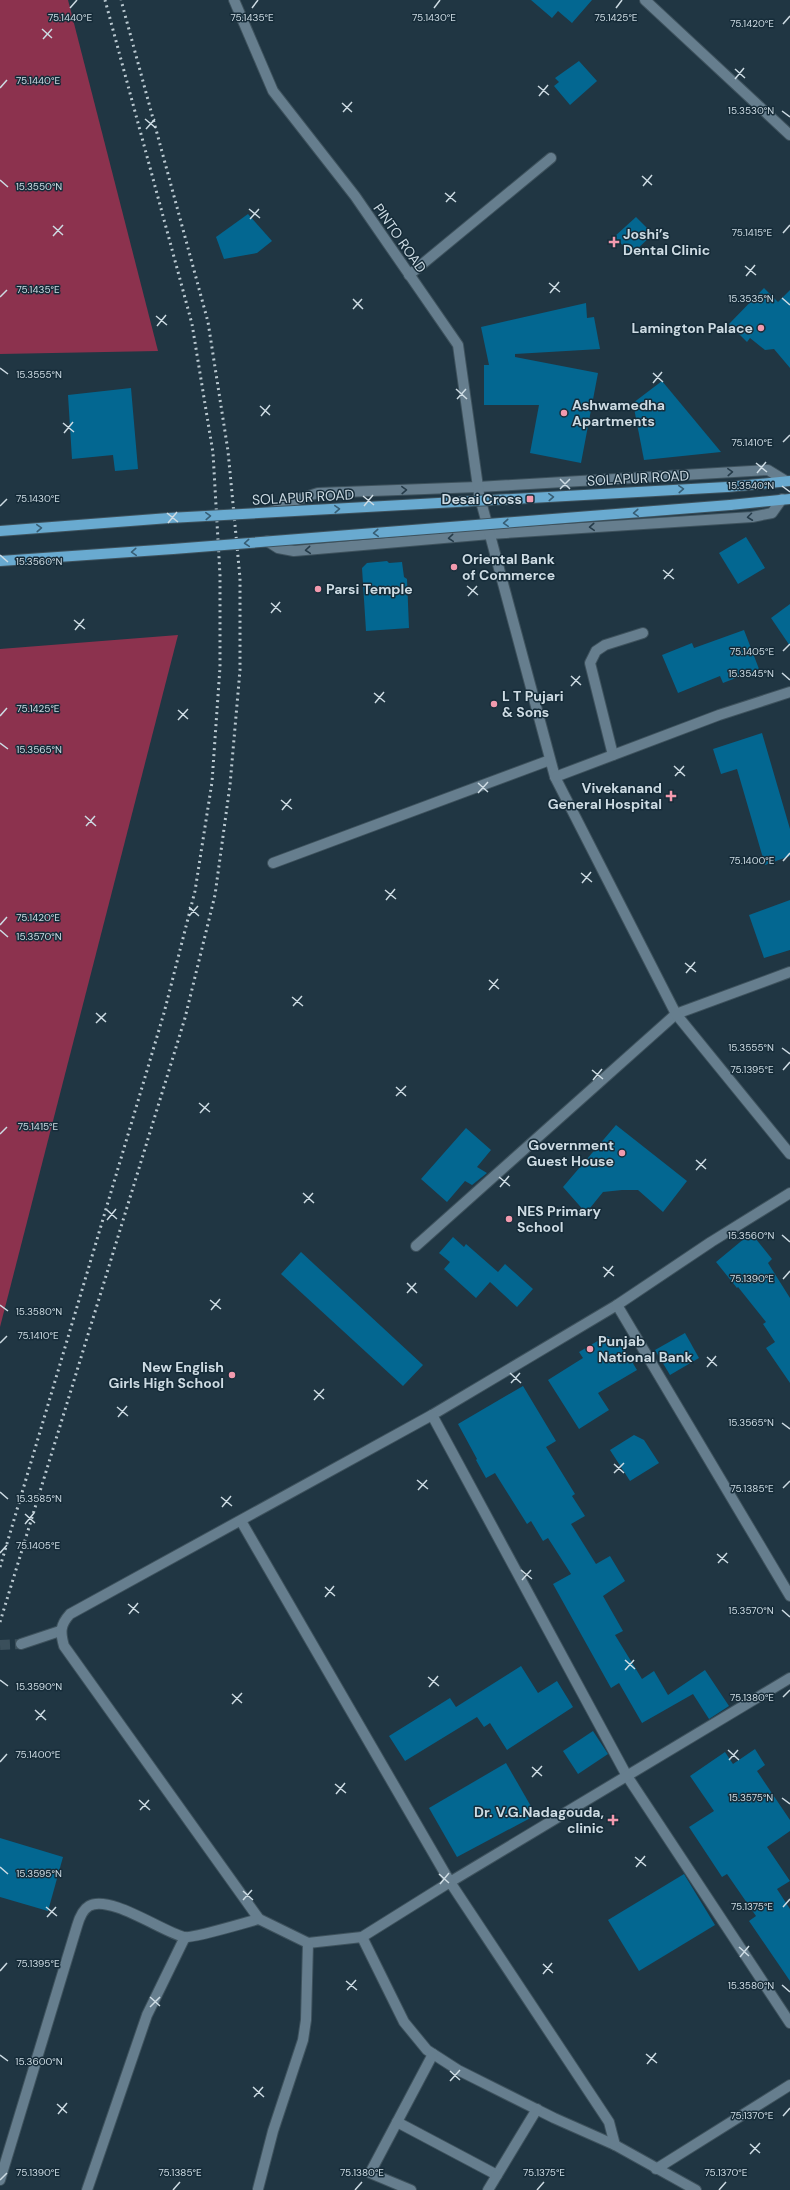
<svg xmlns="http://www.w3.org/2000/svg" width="790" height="2190" font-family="'DM Sans',sans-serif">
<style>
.green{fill:#8c324e}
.building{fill:#036791}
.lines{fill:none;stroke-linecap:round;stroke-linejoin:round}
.minor-tunnel{stroke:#3a4f5b;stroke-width:10;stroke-dasharray:10 5;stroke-linecap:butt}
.minor-casing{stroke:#3e525d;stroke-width:12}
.tertiary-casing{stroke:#3e525d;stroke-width:12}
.primary-casing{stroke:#3e525d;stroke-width:12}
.minor{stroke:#667e8e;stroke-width:10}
.tertiary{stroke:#667e8e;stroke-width:10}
.primary{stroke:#69aad0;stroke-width:10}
.rail{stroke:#bac9d1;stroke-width:3;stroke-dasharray:2 4;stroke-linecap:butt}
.primary-bridge-casing{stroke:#3e525d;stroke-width:12;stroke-linecap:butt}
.primary-bridge{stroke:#69aad0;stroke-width:10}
.oneway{stroke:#263c4a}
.oneway2{stroke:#375e75}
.ticks{fill:none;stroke:#cddbe3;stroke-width:1.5}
.poi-dot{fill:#f29aae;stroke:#162c39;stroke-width:1.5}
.labels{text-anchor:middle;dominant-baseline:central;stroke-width:3;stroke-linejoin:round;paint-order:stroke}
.poi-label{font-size:14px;font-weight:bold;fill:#cddbe3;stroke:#162c39;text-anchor:start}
.street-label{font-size:14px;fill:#cddbe3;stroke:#162c39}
.ticks-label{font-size:10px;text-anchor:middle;fill:#cddbe3;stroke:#162c39;stroke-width:3;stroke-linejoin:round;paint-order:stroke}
</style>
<rect width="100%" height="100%" fill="#203643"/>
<g class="green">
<polygon points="0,0 68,0 158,351 0,354"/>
<polygon points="178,635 0,1327 0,649"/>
</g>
<g class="building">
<polygon points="531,0 592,0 572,23 558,11 552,18"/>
<polygon points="579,61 597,81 570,105 554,86 559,82 555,78"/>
<polygon points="248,214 272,241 257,253 224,259 216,237"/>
<polygon points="636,217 653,234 632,254 614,237"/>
<polygon points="764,288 778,302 790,290 790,368 774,349 765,350 750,338 747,342 729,324"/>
<polygon points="586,303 587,318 594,317 600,349 515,354 515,357 598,373 581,463 530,453 539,405 484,405 484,365 489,365 481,327"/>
<polygon points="662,381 721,452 644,460 633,403"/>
<polygon points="131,388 138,469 115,471 113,455 72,459 68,395"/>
<polygon points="746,537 765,568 738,584 719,553"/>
<polygon points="387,561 389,563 402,562 404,577 407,579 409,628 366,631 362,568 367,563"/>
<polygon points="790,604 790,646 771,618"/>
<polygon points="744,630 759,669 723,683 720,676 678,693 662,655 692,643 694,648"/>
<polygon points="762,733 790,829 790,856 765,865 737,769 721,774 713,749"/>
<polygon points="790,900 790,950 764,958 749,915"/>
<polygon points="616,1125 687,1181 663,1212 638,1190 622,1190 603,1192 586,1213 563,1187"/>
<polygon points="466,1128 491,1150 477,1167 487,1173 472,1185 465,1181 447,1202 421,1179"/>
<polygon points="751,1233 772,1259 768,1263 790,1298 790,1383 766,1348 775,1342 763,1324 766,1322 738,1287 737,1288 716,1262"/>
<polygon points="453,1237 464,1247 466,1244 498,1272 505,1264 533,1289 517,1307 490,1282 476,1298 444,1269 450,1262 439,1253"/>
<polygon points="301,1252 423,1365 403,1386 281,1274"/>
<polygon points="685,1333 699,1358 670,1375 655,1350"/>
<polygon points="606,1336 620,1342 637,1370 598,1393 609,1410 579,1429 548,1380 583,1358 579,1352"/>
<polygon points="523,1386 556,1441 546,1447 575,1494 572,1496 585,1516 571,1524 596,1564 610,1556 625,1581 603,1596 623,1631 615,1635 642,1679 654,1671 668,1695 705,1670 729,1706 709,1719 693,1694 642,1723 619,1683 611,1688 553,1584 571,1574 548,1538 543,1541 531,1521 527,1524 495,1473 486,1478 476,1460 477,1459 458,1424"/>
<polygon points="634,1435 644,1440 659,1463 630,1481 610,1450"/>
<polygon points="521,1666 538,1693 557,1681 573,1707 507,1750 490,1723 484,1727 477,1717 405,1761 389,1736 450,1698 456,1707"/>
<polygon points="593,1731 608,1754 578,1774 563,1751"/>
<polygon points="755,1749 765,1765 757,1771 790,1820 790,1831 767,1847 790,1881 777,1889 790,1909 790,1981 749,1921 756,1916 727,1874 722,1877 689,1827 714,1811 690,1776 725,1752 733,1764"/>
<polygon points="506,1763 536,1815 457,1857 429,1808"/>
<polygon points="0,1838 63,1857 48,1911 0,1897"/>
<polygon points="684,1874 715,1925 639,1971 608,1920"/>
</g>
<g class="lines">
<polyline class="minor-tunnel" points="0,1645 21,1644"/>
<g class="minor-casing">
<g id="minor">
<polyline points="645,0 790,135"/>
<polyline points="409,275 551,158"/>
<polyline points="271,512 299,499 318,493 478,487 768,470 786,481"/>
<polyline points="267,541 278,548 294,551 490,534 752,517 772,513 782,499"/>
<polyline points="613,755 590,663 596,651 605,645 643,633"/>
<polyline points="273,863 550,760"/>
<polyline points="790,1193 711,1242 617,1305 432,1415 627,1776 790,2023"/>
<polyline points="416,1246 676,1014 790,972"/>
<polyline points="617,1305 790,1596"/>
<polyline points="241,1521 450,1882 790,1678"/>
<polyline points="21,1644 60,1631"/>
<polyline points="362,1937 404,2022 427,2050 458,2070 554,2118 615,2145 696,2190"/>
<polyline points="308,1943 362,1937 450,1882 609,2122 615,2145"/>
<polyline points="397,2122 497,2175"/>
<polyline points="656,2169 790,2085"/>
<path d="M0,2180l77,-254c2,-7 5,-16 12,-20 20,-12 74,26 95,31 8,2 63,-15 75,-18"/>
<path d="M258,2189l15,-58 30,-91 3,-20 2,-77 -49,-24 -195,-273c-4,-14 -4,-21 6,-32l362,-199"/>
<polyline points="87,2190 147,2015 185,1937"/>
<polyline points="411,2190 370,2173 433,2054"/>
<polyline points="488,2190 537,2109"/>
</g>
</g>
<g class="tertiary-casing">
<g id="tertiary">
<polyline points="234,0 273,91 355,196 458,345 479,494 555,777 676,1014 790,1154"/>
<polyline points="555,777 719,715 790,692"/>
</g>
</g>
<g class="primary-casing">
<g id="primary">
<polyline points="727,487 790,481"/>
<polyline points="730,505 790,499"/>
<polyline points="0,531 169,518"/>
<polyline points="0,561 173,549"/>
</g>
</g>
<use href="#minor" class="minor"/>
<use href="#tertiary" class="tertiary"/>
<use href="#primary" class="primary"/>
<g class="rail">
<polyline points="0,1567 164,1013 195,891 212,782 220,667 220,575 213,453 192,324 105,0"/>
<polyline points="0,1622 185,1018 215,895 230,785 240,670 240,578 228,451 208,322 121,0"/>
</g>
<g class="primary-bridge-casing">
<g id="primary-bridge">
<polyline points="169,518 727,487"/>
<polyline points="173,549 730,505"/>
</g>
</g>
<use href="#primary-bridge" class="primary-bridge"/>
</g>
<defs><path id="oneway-chevron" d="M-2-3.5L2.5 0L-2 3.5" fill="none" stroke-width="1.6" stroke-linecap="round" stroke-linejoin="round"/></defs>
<g class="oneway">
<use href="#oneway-chevron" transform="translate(730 472) rotate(-3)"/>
<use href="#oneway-chevron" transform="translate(404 490) rotate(-2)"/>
<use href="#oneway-chevron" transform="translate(750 517) rotate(173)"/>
<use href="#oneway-chevron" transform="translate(592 527) rotate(176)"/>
<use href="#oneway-chevron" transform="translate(451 538) rotate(175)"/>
<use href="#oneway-chevron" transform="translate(308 550) rotate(175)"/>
</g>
<g class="oneway2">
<use href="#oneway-chevron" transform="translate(681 489) rotate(-3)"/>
<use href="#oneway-chevron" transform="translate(551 497) rotate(-3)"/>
<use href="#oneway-chevron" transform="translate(337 509) rotate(-3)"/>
<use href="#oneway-chevron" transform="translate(636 513) rotate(176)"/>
<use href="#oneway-chevron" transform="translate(208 516) rotate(-3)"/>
<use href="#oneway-chevron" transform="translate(506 523) rotate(176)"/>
<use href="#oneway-chevron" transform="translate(39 528) rotate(-4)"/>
<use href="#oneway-chevron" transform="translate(376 533) rotate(176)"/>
<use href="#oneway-chevron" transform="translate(247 543) rotate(175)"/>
<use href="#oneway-chevron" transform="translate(134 552) rotate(176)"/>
</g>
<path class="ticks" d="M70,8l7,-8M252,8l6,-8M434,8l6,-8M616,8l6,-8M783,24l7,-8M42,29l10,9M43,39l9,-10M735,69l10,9M735,79l9,-11M538,86l11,9M0,88l7,-8M539,96l9,-11M342,103l10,9M782,111l8,6M343,112l9,-10M145,119l11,9M146,129l9,-10M642,176l10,9M0,180l8,7M643,186l9,-11M445,193l11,9M446,202l9,-10M249,209l11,9M250,219l9,-10M53,226l10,9M783,233l7,-8M53,236l10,-11M745,266l11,9M746,276l9,-11M549,283l11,9M550,293l9,-11M0,297l7,-7M782,298l8,7M353,299l10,10M353,309l9,-10M156,316l11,9M157,326l9,-11M0,368l8,6M653,373l10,9M653,383l9,-11M456,389l11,10M457,399l9,-10M260,406l10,9M261,416l9,-11M63,423l11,9M64,433l9,-11M783,442l7,-7M756,463l11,9M757,473l9,-11M560,479l10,10M782,486l8,6M560,489l10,-10M363,496l11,9M0,506l7,-7M364,506l9,-11M167,513l11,9M168,523l9,-11M0,555l8,7M663,570l11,9M664,579l9,-10M467,586l11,9M468,596l9,-10M271,603l10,9M271,613l9,-11M74,620l11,9M75,630l9,-11M783,651l7,-7M782,673l8,7M571,676l10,9M571,686l9,-10M374,693l11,9M375,703l9,-11M178,710l10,9M0,716l7,-8M178,720l10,-11M0,743l8,6M674,766l11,10M675,776l9,-10M478,783l10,9M478,793l10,-11M281,800l11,9M282,810l9,-11M85,816l11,10M86,826l9,-10M783,861l7,-8M581,873l11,9M582,883l9,-11M385,890l11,9M386,900l9,-11M189,907l10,9M189,916l9,-10M0,925l7,-8M0,930l8,7M685,963l11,9M686,973l9,-11M489,980l10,9M489,990l9,-11M292,997l11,9M293,1006l9,-10M96,1013l10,9M96,1023l10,-10M782,1048l8,6M592,1070l11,9M783,1070l7,-8M593,1080l9,-11M396,1087l10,9M396,1096l10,-10M199,1103l11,9M200,1113l9,-10M0,1134l7,-7M696,1160l10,9M696,1170l10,-11M499,1177l11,9M500,1187l9,-11M303,1193l11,10M304,1203l9,-10M107,1210l10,9M107,1220l9,-11M782,1235l8,7M603,1267l11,9M604,1277l9,-11M783,1279l7,-8M407,1283l10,10M407,1293l9,-10M210,1300l11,9M0,1305l8,6M211,1310l9,-11M0,1343l7,-7M707,1357l10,9M707,1367l9,-11M510,1373l11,10M511,1383l9,-10M314,1390l10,9M314,1400l10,-11M117,1407l11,9M118,1417l9,-11M782,1423l8,6M614,1464l10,9M614,1473l10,-10M417,1480l11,9M783,1488l7,-7M418,1490l9,-10M0,1492l8,7M221,1497l11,9M222,1507l9,-11M25,1514l10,9M25,1524l9,-11M0,1553l7,-8M717,1554l11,9M718,1563l9,-10M521,1570l11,9M522,1580l9,-10M325,1587l10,9M325,1597l9,-11M128,1604l11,9M782,1610l8,7M129,1614l9,-11M625,1660l10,9M625,1670l9,-10M428,1677l11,9M0,1680l8,6M429,1687l9,-11M232,1694l10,9M783,1697l7,-7M232,1704l10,-11M35,1710l11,10M36,1720l9,-10M728,1750l11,10M729,1760l9,-10M0,1762l7,-8M532,1767l10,9M532,1777l10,-11M335,1784l11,9M336,1794l9,-11M782,1798l8,6M139,1800l11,10M140,1810l9,-10M635,1857l11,9M0,1867l8,7M636,1867l9,-11M439,1874l10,9M440,1884l9,-11M243,1891l10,9M243,1900l9,-10M46,1907l11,9M783,1907l7,-8M47,1917l9,-10M739,1947l10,9M740,1957l9,-11M543,1964l10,9M0,1971l7,-8M543,1974l9,-11M346,1981l11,9M782,1985l8,7M347,1990l9,-10M150,1997l10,9M150,2007l10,-10M646,2054l11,9M0,2055l8,6M647,2064l9,-11M450,2071l10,9M450,2081l10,-11M253,2087l11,10M254,2097l9,-10M57,2104l10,9M58,2114l9,-11M783,2116l7,-8M750,2144l10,9M750,2154l10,-11M0,2180l7,-7M173,2190l7,-8M355,2190l7,-8M537,2190l7,-8M719,2190l7,-8"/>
<g class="poi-dot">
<path d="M612 236h4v4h4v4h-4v4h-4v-4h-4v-4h4z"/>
<circle cx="761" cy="328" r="4"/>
<circle cx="564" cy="413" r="4"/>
<rect x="526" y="495" width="8" height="8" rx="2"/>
<circle cx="454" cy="567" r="4"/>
<circle cx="318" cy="589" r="4"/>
<circle cx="494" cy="704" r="4"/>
<path d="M669 790h4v4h4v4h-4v4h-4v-4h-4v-4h4z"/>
<circle cx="622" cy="1153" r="4"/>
<circle cx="509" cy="1219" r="4"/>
<circle cx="590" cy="1349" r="4"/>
<circle cx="232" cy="1375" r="4"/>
<path d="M611 1814h4v4h4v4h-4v4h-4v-4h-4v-4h4z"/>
</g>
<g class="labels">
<g class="poi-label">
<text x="623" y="234">Joshi’s<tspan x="623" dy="16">Dental Clinic</tspan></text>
<text x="753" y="328" text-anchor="end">Lamington Palace</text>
<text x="572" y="405">Ashwamedha<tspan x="572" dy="16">Apartments</tspan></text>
<text x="522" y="499" text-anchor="end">Desai Cross</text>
<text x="462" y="559">Oriental Bank<tspan x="462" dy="16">of Commerce</tspan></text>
<text x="326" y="589">Parsi Temple</text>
<text x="502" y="696">L T Pujari<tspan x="502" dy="16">&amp; Sons</tspan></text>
<text x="662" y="788" text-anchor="end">Vivekanand<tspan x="662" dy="16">General Hospital</tspan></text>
<text x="614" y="1145" text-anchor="end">Government<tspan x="614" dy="16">Guest House</tspan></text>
<text x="517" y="1211">NES Primary<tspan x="517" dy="16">School</tspan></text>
<text x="598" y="1341">Punjab<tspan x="598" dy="16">National Bank</tspan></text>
<text x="224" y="1367" text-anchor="end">New English<tspan x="224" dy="16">Girls High School</tspan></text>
<text x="604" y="1812" text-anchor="end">Dr. V.G.Nadagouda,<tspan x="604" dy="16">clinic</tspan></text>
</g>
<g class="street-label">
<text transform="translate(400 238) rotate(55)">PINTO ROAD</text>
<text transform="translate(638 478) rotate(-3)">SOLAPUR ROAD</text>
<text transform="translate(303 497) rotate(-3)">SOLAPUR ROAD</text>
</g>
</g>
<g class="ticks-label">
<text x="70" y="21">75.1440°E</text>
<text x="252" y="21">75.1435°E</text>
<text x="434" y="21">75.1430°E</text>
<text x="616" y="21">75.1425°E</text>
<text x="752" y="27">75.1420°E</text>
<text x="38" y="84">75.1440°E</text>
<text x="751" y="114">15.3530°N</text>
<text x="39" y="190">15.3550°N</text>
<text x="752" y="236">75.1415°E</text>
<text x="38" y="293">75.1435°E</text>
<text x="751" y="302">15.3535°N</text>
<text x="39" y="378">15.3555°N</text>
<text x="752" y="446">75.1410°E</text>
<text x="751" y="489">15.3540°N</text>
<text x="38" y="502">75.1430°E</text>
<text x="39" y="565">15.3560°N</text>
<text x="752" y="655">75.1405°E</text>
<text x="751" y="677">15.3545°N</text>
<text x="38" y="712">75.1425°E</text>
<text x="39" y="753">15.3565°N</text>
<text x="752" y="864">75.1400°E</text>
<text x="38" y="921">75.1420°E</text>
<text x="39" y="940">15.3570°N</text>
<text x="751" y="1051">15.3555°N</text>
<text x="752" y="1073">75.1395°E</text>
<text x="38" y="1130">75.1415°E</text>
<text x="751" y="1239">15.3560°N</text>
<text x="752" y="1282">75.1390°E</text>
<text x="39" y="1315">15.3580°N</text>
<text x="38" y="1339">75.1410°E</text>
<text x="751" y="1426">15.3565°N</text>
<text x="752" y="1492">75.1385°E</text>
<text x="39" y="1502">15.3585°N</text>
<text x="38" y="1549">75.1405°E</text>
<text x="751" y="1614">15.3570°N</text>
<text x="39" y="1690">15.3590°N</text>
<text x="752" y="1701">75.1380°E</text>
<text x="38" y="1758">75.1400°E</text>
<text x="751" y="1801">15.3575°N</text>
<text x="39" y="1877">15.3595°N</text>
<text x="752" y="1910">75.1375°E</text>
<text x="38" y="1967">75.1395°E</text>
<text x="751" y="1989">15.3580°N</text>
<text x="39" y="2065">15.3600°N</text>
<text x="752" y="2119">75.1370°E</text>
<text x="180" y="2176">75.1385°E</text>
<text x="362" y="2176">75.1380°E</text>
<text x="544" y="2176">75.1375°E</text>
<text x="726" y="2176">75.1370°E</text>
<text x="38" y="2176">75.1390°E</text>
</g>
</svg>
